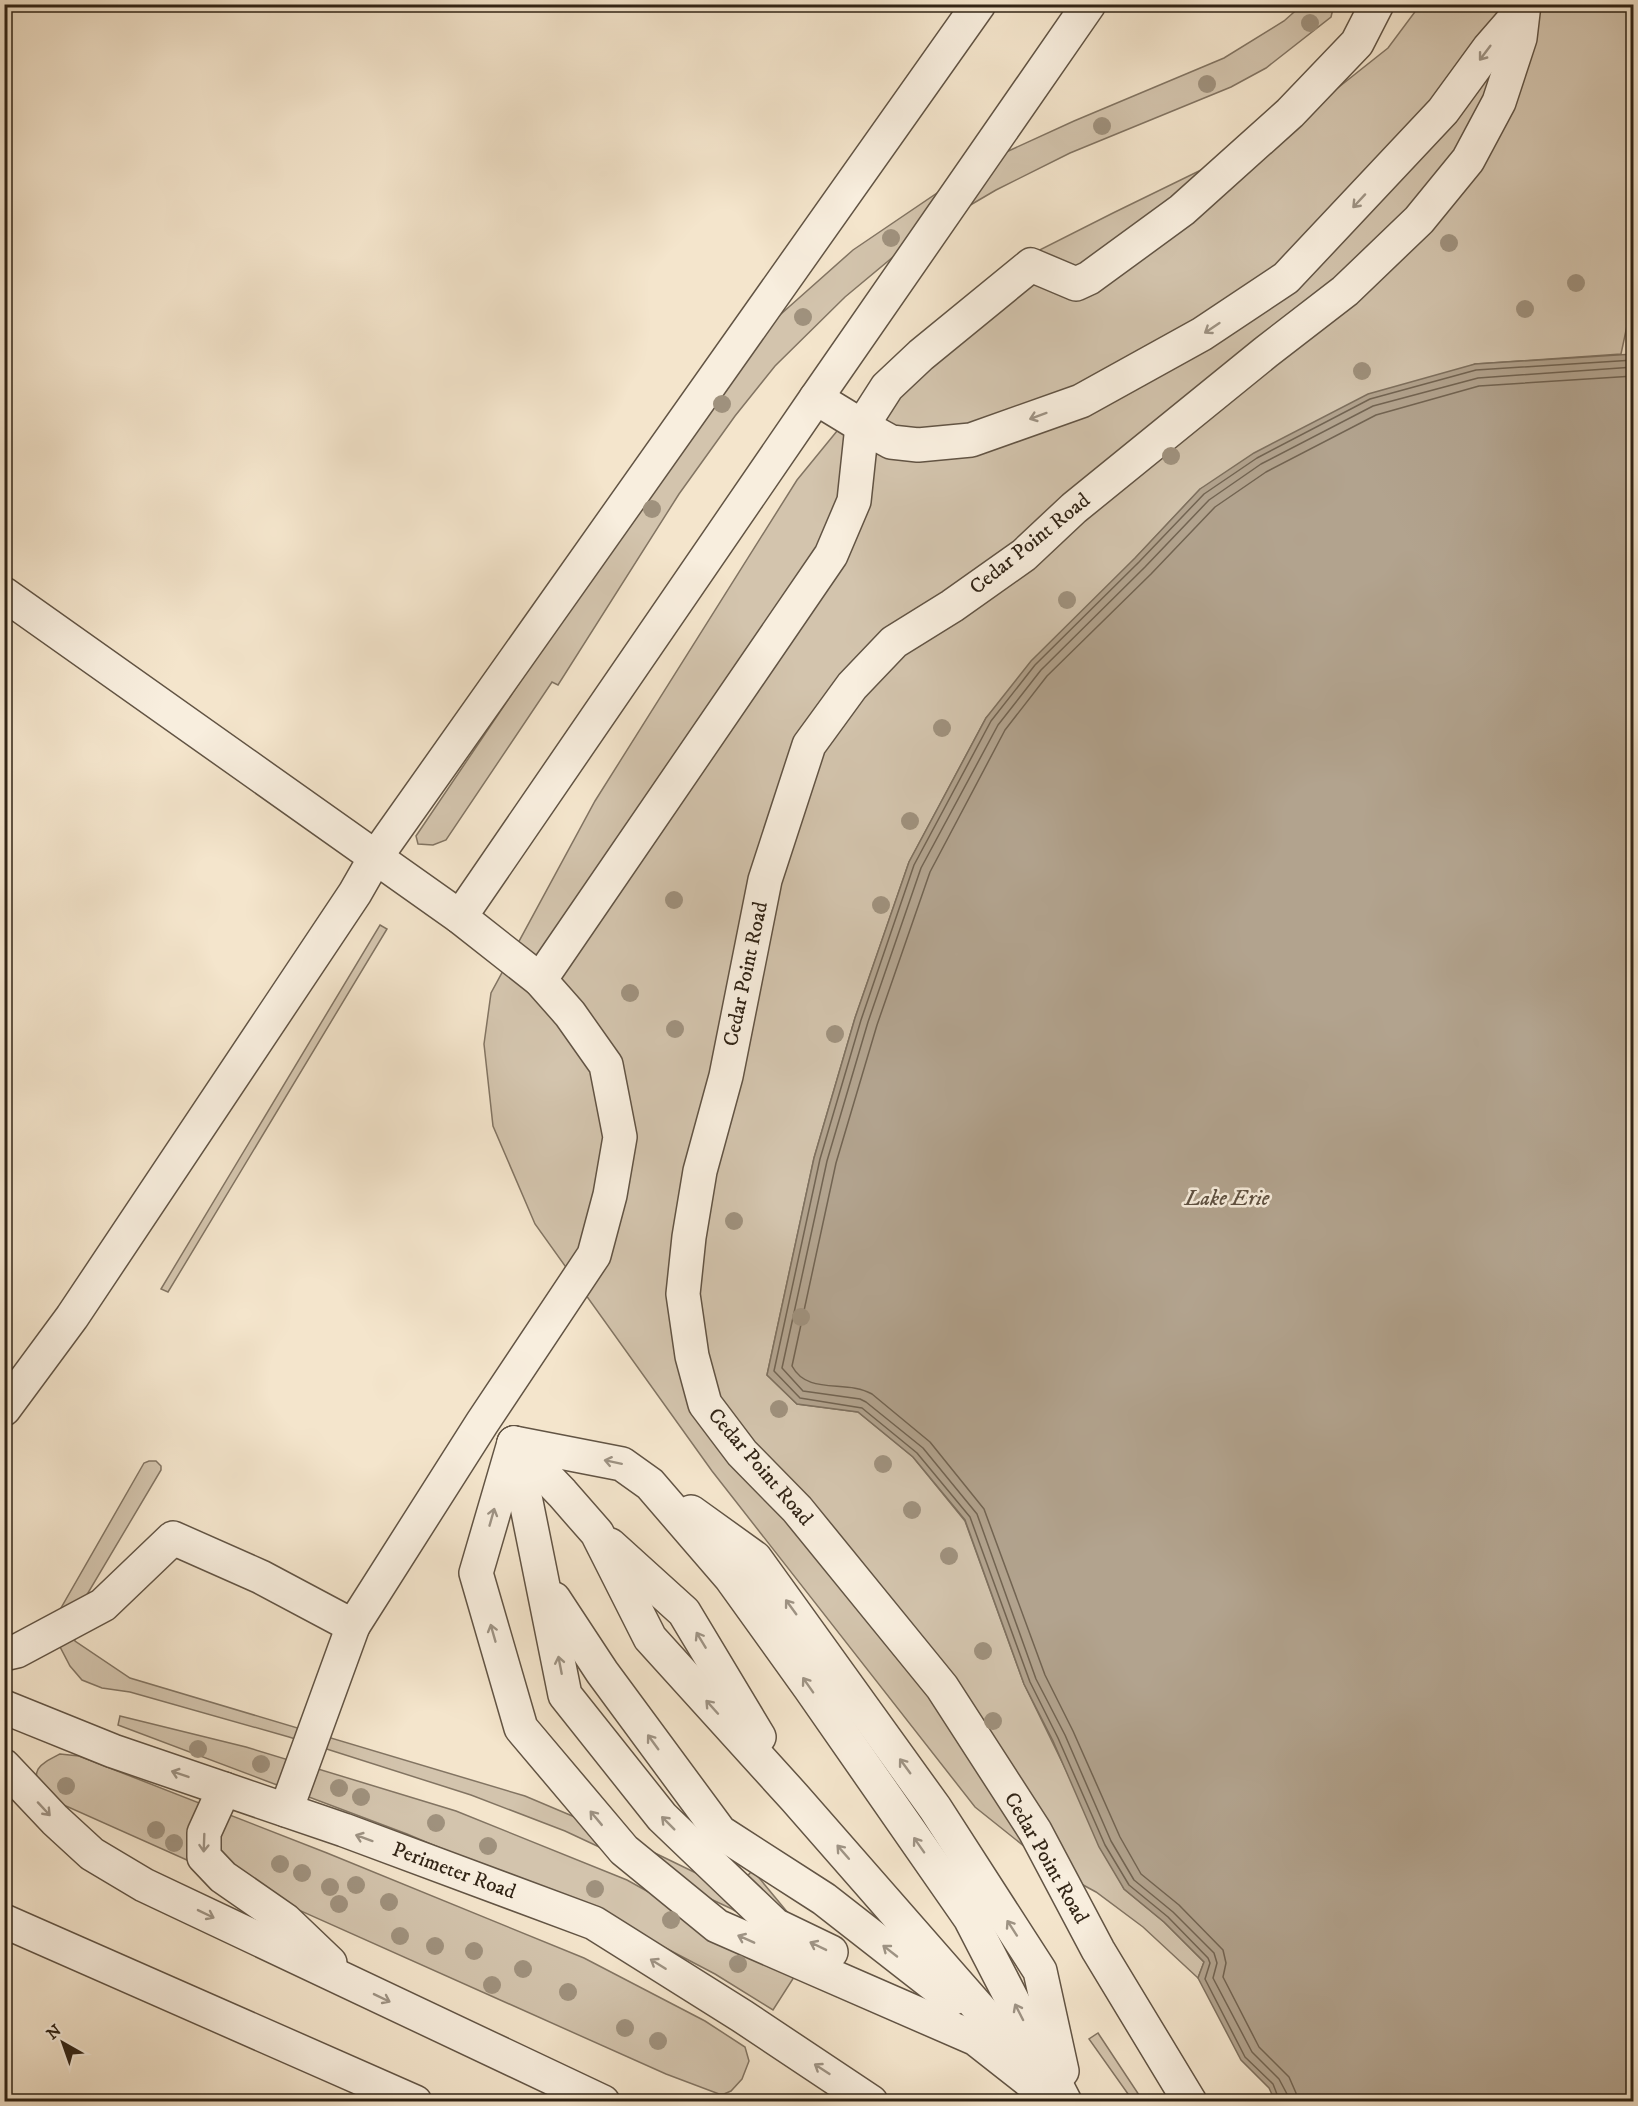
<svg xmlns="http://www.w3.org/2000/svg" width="1638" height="2106" font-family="'IM FELL DW Pica',serif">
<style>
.green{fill:#d3c4ad;stroke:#827462;stroke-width:1.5}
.water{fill:#b2a38e;stroke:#7e705e;stroke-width:1.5}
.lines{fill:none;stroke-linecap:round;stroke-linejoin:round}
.shore{stroke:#726452;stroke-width:1.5}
.minor-casing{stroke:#625444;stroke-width:36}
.minor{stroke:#f8eede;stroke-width:33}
.tree{fill:#9f917d}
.oneway{stroke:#9e9384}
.labels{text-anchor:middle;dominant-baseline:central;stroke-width:5;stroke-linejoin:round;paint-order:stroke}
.street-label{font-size:21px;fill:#312416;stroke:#f8eede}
.water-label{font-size:22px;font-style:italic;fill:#5e5040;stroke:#f8eede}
</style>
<rect width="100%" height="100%" fill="#f4e5cc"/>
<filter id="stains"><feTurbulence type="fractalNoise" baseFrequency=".00333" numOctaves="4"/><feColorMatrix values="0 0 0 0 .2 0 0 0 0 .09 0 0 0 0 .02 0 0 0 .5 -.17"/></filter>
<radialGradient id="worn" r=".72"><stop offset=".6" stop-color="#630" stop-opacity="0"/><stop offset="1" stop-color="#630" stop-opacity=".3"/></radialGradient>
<g class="green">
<polygon points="1302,5 1334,5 1331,17 1266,68 1231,87 1070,153 996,190 938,224 899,252 845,297 775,366 735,416 679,494 558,685 552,682 446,840 433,845 418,844 416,836 510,697 674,444 772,322 853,250 980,164 1074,121 1224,58 1284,21"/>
<polygon points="1420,5 1633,5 1634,293 1621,354 1475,364 1200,489 986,718 909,862 855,1018 814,1158 767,1375 797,1404 858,1412 913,1457 965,1521 1024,1684 1124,1889 1164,1922 1204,1962 1198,1978 1143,1927 1096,1892 1050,1867 975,1807 712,1471 535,1224 493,1126 484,1044 491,993 595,801 797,480 895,360 1008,266 1113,213 1287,128 1388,48"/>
<polygon points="380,925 387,929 168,1292 161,1289"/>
<polygon points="149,1461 156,1461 161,1466 161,1470 79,1608 74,1634 75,1641 130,1678 525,1796 622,1837 733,1891 751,1872 755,1873 822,1954 817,1961 732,1909 565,1831 471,1795 289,1737 130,1692 102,1688 82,1680 70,1666 57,1641 57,1615 144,1463"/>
<polygon points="120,1716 246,1747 456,1811 627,1880 796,1974 773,2010 715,1974 614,1921 407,1834 118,1725"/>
<path d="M60,1754l19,2 248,97 257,105 121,63 40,26 4,14 -7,18 -11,12 -7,3h-5l-53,-20 -627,-280c-7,-26 -2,-28 21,-40z"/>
<polygon points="1098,2033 1143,2101 1133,2101 1089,2039"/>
</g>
<polygon class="water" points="1633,354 1633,2101 1275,2101 1269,2088 1241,2060 1198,1978 1204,1962 1164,1922 1124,1889 1099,1847 1053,1741 1024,1684 965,1520 913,1457 858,1412 797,1404 767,1375 814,1158 855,1018 909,862 986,718 1031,661 1135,558 1200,489 1254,453 1368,394 1475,364"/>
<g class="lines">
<g class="shore">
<polyline points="1280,2102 1273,2084 1245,2057 1205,1979 1210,1963 1208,1958 1168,1917 1129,1885 1105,1845 1058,1738 1030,1682 970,1517 917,1453 862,1408 800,1398 774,1371 820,1159 861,1020 914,865 991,721 1035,665 1139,562 1204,494 1257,458 1370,399 1476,370 1634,360"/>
<polyline points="1288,2102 1287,2094 1279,2079 1252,2052 1213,1978 1217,1963 1214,1953 1173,1912 1134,1880 1111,1841 1065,1735 1036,1679 977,1514 923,1448 866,1402 860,1399 803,1391 782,1368 827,1161 868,1022 921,868 998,725 1041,670 1145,567 1209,500 1261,464 1373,406 1478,378 1634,367"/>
<path d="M1297,2102l-1,-9 -7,-16 -30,-30 -36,-70 3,-14 -3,-13 -44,-45 -38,-31 -21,-37 -47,-106 -28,-56 -61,-166 -54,-67 -58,-48c-26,-15 -64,2 -80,-28l44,-203 41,-138 53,-153 75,-142 42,-54 104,-102 64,-67 51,-35 110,-57 103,-29 155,-10"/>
</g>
<g class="minor-casing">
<g id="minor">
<polyline points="816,398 862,426 887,387 921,355 1031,265 1076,284 1089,278 1182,210 1290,113 1357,43 1377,4"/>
<polyline points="4,594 460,917 540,980 570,1014 606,1065 620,1137 610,1195 594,1255 482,1423 353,1626 261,1577 173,1538 103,1605 17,1651 4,1654"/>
<polyline points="460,917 816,398 1089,4"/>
<polyline points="540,980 831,555 854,501 862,426 891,442 918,445 971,440 1081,401 1202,334 1286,278 1443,111 1489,48 1523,9"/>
<polyline points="4,1409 72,1317 355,893 375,858 979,4"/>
<polyline points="514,1443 476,1573 521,1728 624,1850 717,1926 976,2039 1056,2102"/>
<polyline points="514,1443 562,1493 597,1533 650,1638 795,1798 1020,2055"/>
<polyline points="514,1443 622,1464 650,1484 731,1578 810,1688 970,1918 1065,2102"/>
<polyline points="515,1447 565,1695 662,1817 775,1925 831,1952"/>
<polyline points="691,1512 755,1558 935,1808 1040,1971 1062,2071"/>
<polyline points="610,1545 684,1612 759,1737"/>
<polyline points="554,1599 602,1672 720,1832 824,1899 952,1999"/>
<polyline points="4,1707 113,1751 344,1830 594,1923 742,2016 871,2102"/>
<polyline points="4,1766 55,1820 92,1854 144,1885 603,2102"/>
<polyline points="224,1789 204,1833 204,1857 223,1877 285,1920 330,1963"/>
<polyline points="286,1810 353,1626"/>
<polyline points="4,1921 415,2102"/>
<polyline points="1190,2102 1098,1950 1035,1831 942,1687 797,1509 742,1453 705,1404 692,1356 683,1294 689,1237 700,1171 726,1076 765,880 809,745 852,686 894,642 952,606 1024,555 1074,508 1266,352 1345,291 1419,220 1468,160 1499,102 1520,38 1524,4"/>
</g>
</g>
<use href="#minor" class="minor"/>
</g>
<g class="tree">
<circle cx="1310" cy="23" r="9"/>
<circle cx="1207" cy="84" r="9"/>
<circle cx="1102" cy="126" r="9"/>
<circle cx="891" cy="238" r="9"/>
<circle cx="1449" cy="243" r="9"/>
<circle cx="1576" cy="283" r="9"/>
<circle cx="1525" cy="309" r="9"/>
<circle cx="803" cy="317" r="9"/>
<circle cx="1362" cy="371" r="9"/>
<circle cx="722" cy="404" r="9"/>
<circle cx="1171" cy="456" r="9"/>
<circle cx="652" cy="509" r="9"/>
<circle cx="1067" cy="600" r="9"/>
<circle cx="942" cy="728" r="9"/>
<circle cx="910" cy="821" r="9"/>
<circle cx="674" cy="900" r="9"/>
<circle cx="881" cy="905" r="9"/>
<circle cx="630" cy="993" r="9"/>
<circle cx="675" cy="1029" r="9"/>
<circle cx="835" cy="1034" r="9"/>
<circle cx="734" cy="1221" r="9"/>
<circle cx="801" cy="1317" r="9"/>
<circle cx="779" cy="1409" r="9"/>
<circle cx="883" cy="1464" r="9"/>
<circle cx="912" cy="1510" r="9"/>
<circle cx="949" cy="1556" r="9"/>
<circle cx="983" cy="1651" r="9"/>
<circle cx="993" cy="1721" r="9"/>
<circle cx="198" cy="1749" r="9"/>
<circle cx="261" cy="1764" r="9"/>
<circle cx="66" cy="1786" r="9"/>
<circle cx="339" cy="1788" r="9"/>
<circle cx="361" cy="1797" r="9"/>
<circle cx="436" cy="1823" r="9"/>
<circle cx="156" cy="1830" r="9"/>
<circle cx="174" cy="1843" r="9"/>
<circle cx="488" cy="1846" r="9"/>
<circle cx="280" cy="1864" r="9"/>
<circle cx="302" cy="1873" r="9"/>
<circle cx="356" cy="1885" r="9"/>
<circle cx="330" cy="1887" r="9"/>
<circle cx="595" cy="1889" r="9"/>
<circle cx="389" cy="1902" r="9"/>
<circle cx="339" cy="1904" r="9"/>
<circle cx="671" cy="1920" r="9"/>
<circle cx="400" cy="1936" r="9"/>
<circle cx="435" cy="1946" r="9"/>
<circle cx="474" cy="1951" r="9"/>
<circle cx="738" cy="1964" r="9"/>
<circle cx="523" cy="1969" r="9"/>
<circle cx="492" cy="1985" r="9"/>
<circle cx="568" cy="1992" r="9"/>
<circle cx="625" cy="2028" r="9"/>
<circle cx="658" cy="2041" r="9"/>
</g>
<defs><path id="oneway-shaft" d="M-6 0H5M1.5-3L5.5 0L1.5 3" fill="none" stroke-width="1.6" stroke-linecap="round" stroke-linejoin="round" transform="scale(1.5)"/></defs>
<g class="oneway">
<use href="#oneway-shaft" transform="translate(1485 53) rotate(127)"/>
<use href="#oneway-shaft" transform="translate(1359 201) rotate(133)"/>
<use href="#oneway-shaft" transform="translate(1212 328) rotate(146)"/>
<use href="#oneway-shaft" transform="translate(1038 416) rotate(160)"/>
<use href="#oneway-shaft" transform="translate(613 1462) rotate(-168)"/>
<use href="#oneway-shaft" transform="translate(492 1517) rotate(-74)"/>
<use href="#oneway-shaft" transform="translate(791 1607) rotate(-126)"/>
<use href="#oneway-shaft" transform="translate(493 1633) rotate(-106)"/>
<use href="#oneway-shaft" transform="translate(701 1640) rotate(-121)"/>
<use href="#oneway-shaft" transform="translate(560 1665) rotate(-101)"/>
<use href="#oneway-shaft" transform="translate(808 1685) rotate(-125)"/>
<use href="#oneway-shaft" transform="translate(712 1707) rotate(-132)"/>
<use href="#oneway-shaft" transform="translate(653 1742) rotate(-126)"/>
<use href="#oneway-shaft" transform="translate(905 1766) rotate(-126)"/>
<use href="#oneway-shaft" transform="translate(180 1774) rotate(-161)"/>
<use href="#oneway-shaft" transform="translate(44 1809) rotate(47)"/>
<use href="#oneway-shaft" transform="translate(596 1818) rotate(-130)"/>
<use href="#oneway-shaft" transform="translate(668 1823) rotate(-135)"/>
<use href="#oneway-shaft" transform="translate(364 1838) rotate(-160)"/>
<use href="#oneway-shaft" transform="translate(204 1843) rotate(92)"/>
<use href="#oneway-shaft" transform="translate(919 1845) rotate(-125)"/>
<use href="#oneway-shaft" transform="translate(843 1852) rotate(-131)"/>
<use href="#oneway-shaft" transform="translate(206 1914) rotate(26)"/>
<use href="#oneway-shaft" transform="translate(1012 1928) rotate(-123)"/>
<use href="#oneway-shaft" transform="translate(746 1939) rotate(-156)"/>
<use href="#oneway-shaft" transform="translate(818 1946) rotate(-154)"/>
<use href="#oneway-shaft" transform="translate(890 1951) rotate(-142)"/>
<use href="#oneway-shaft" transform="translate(658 1964) rotate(-148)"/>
<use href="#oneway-shaft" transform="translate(382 1998) rotate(26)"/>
<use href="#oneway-shaft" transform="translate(1019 2012) rotate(-117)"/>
<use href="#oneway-shaft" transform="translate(822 2069) rotate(-147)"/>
</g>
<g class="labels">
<g class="street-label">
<text transform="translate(1030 544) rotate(-39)">Cedar Point Road</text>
<text transform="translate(746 974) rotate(-78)">Cedar Point Road</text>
<text transform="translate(760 1467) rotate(49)">Cedar Point Road</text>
<text transform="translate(1046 1858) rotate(60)">Cedar Point Road</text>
<text transform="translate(454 1871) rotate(20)">Perimeter Road</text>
</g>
<g class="water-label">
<text x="1227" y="1198">Lake Erie</text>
</g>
</g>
<rect width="1638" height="2106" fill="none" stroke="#f4e5cc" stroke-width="24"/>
<rect x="6" y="6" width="1626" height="2094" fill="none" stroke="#312416" stroke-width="3"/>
<rect x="12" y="12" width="1614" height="2082" fill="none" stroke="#312416" stroke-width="1.5"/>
<g transform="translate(63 2043) rotate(320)" stroke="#f8eede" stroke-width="4.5" paint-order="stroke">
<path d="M0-4.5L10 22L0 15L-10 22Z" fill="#312416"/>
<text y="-9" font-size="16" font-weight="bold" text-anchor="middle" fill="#312416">N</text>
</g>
<rect width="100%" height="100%" filter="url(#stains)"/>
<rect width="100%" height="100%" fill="url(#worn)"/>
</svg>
